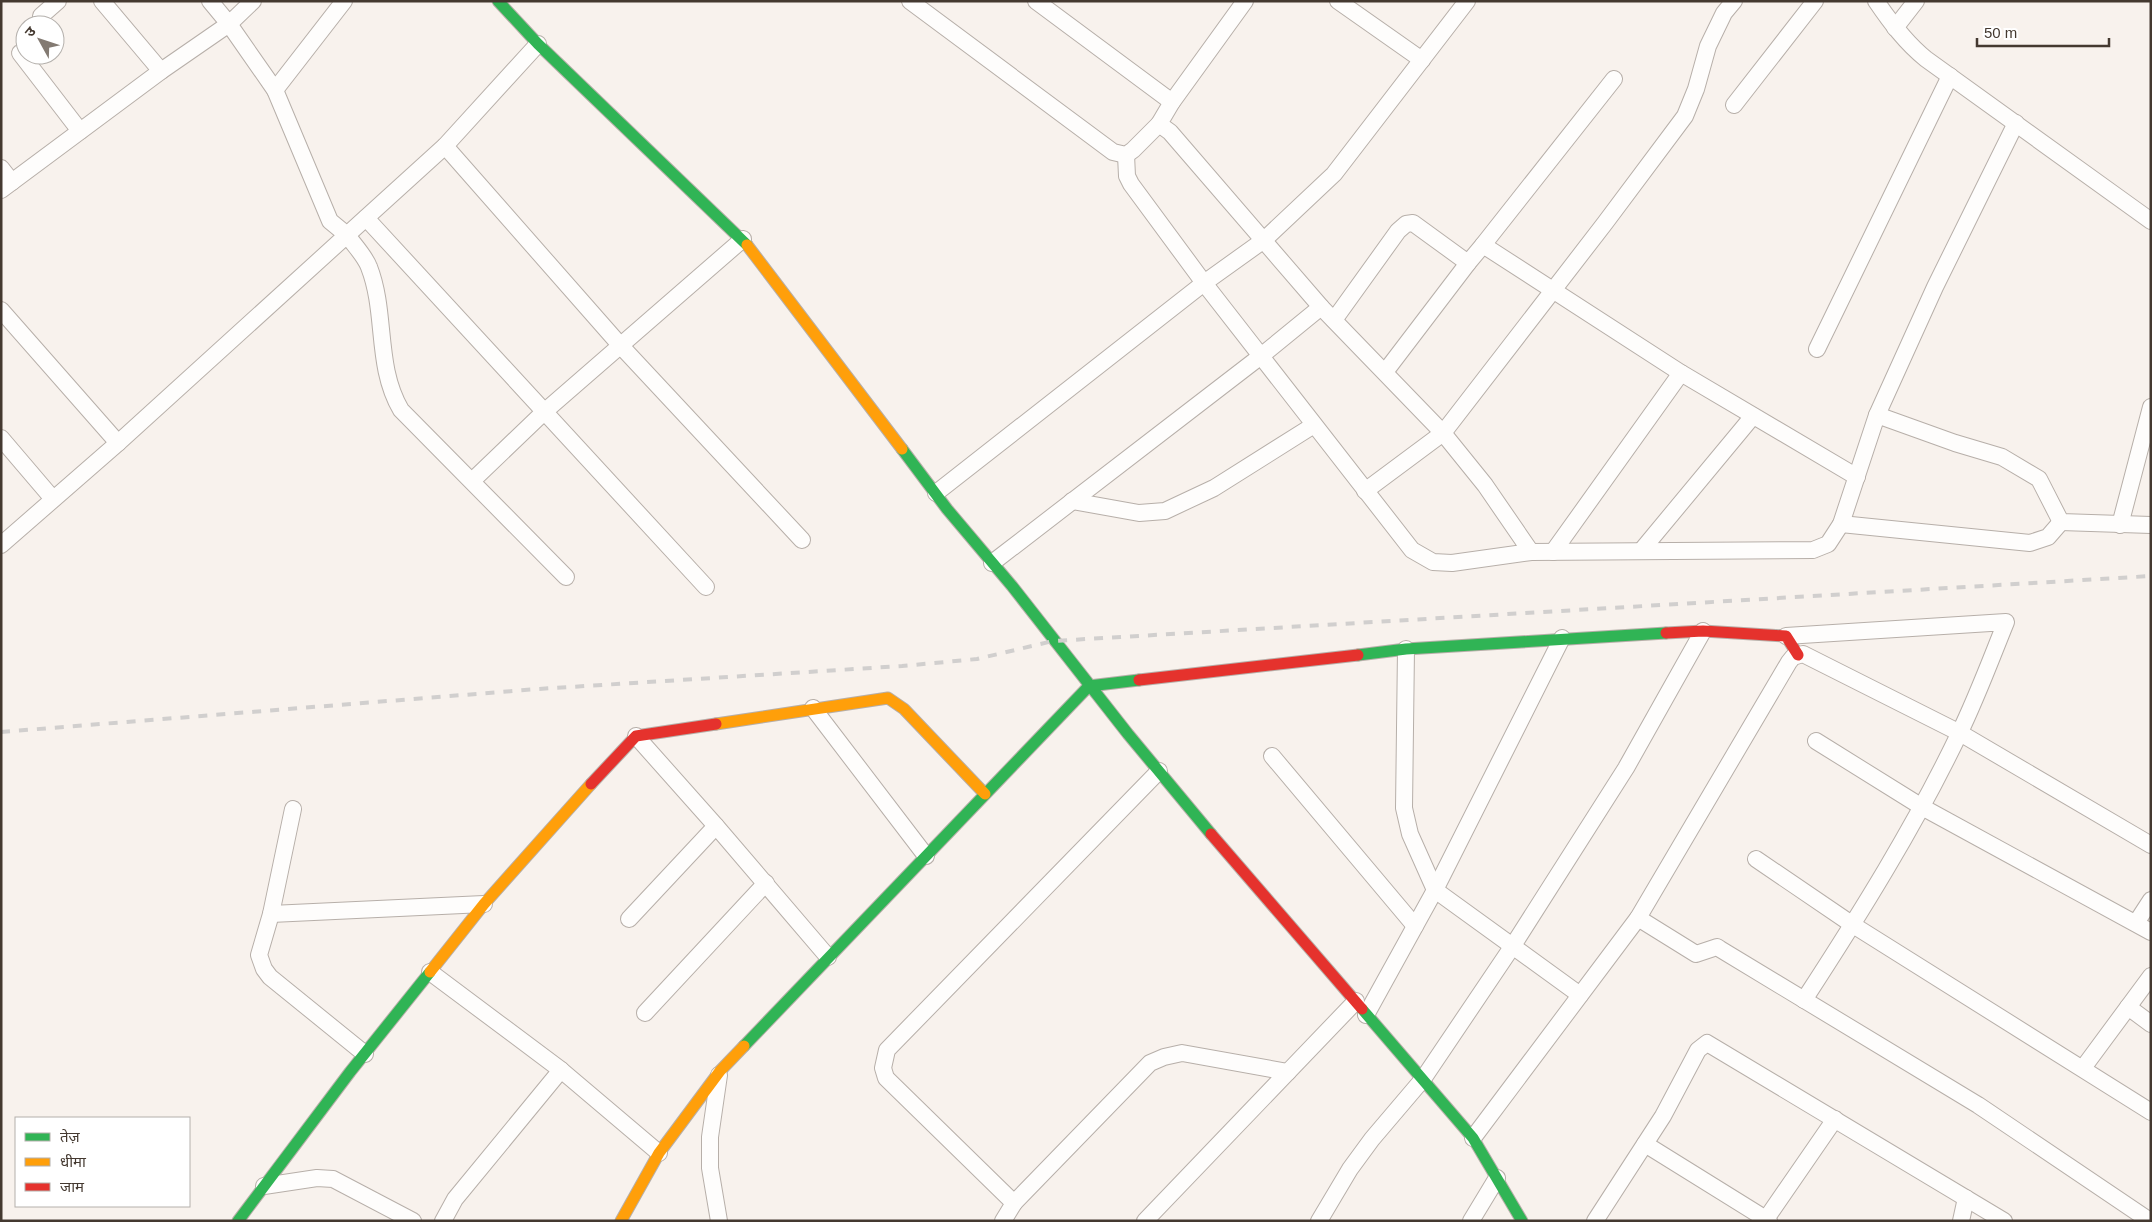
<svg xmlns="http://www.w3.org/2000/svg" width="2152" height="1222" font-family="Helvetica,'Noto Sans Devanagari',sans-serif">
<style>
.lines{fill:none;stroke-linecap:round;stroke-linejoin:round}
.street-casing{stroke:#b7afa9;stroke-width:18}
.fast-casing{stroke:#b7afa9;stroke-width:13}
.slow-casing{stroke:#b7afa9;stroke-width:13}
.jam-casing{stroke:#b7afa9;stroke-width:13}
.street{stroke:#fefdfc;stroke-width:16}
.fast{stroke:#30b455;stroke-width:11}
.slow{stroke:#ff9f0a;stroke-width:11}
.jam{stroke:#e5322d;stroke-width:11}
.rail{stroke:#d1cfce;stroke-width:4;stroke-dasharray:9 9;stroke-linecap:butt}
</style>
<rect width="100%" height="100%" fill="#f8f2ed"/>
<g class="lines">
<g class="street-casing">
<g id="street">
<polyline points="102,1 161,71"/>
<polyline points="210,1 229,24 253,1"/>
<polyline points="910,1 1113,152 1126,155 1133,150 1159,124"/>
<polyline points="1036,1 1172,102"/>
<polyline points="1338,1 1422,60"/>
<path d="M1876,1c15,22 30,42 50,58l225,162"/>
<polyline points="41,16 58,1"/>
<polyline points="1895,28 1916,1"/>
<polyline points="20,53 80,131"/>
<polyline points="275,90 344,1"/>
<polyline points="1734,105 1815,1"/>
<polyline points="2016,123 1935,287 1877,415 1955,443 2002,457 2039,479 2061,522 2151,525"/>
<polyline points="445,146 620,345 802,540"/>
<polyline points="1126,155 1127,176 1131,184 1204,283 1412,550 1433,562 1452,563 1531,552"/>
<polyline points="1,168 12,182"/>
<polyline points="1,190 161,71 229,24 275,90 330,221 347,235 445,146 538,44"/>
<polyline points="366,218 706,587"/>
<polyline points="1483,245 1614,79"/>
<polyline points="1321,307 1443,433 1485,485 1531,552 1813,550 1828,544 1841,524 1877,415"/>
<polyline points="1,310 118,443"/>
<polyline points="1334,320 1398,231 1406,224 1413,223 1468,263 1483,245 1681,373 1857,477"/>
<polyline points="1817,349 1950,76"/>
<polyline points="1385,372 1468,263"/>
<polyline points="1,438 53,499"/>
<polyline points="472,481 544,412 743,239"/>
<polyline points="1365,491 1443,433 1605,223 1685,116 1696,89 1708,46 1724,13 1734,1"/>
<polyline points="936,493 1204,283 1264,240 1334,174 1467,1"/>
<polyline points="1072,501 1139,513 1165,511 1214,488 1314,425"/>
<polyline points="1841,524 2030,543 2048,537 2061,522"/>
<polyline points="2120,525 2151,407"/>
<path d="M1,545l117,-102 229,-208c7,10 18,21 22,32 18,46 6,99 32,143l165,167"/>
<polyline points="1641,551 1753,416"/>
<polyline points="1553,552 1681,373"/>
<polyline points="992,563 1261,356 1321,307 1170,132 1159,124 1172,102 1245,1"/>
<path d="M1786,636l220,-14c-15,37 -29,75 -47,112 -44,92 -99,180 -155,266"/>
<polyline points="1406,649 1404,808 1410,834 1435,890 1580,995"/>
<polyline points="813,708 926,856"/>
<polyline points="636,736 716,826 828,957"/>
<polyline points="1816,741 1922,807 2151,932"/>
<polyline points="1272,756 1415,926"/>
<polyline points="293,809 271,914 259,955 264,969 270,977 365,1054"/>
<polyline points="1756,859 1853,925 2151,1112"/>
<polyline points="271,914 484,904"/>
<polyline points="1638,918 1696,954 1717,947 1720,949 1978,1105 2150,1221"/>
<polyline points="629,919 716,826"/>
<polyline points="2136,923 2151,900"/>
<polyline points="430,972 561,1070 659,1153"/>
<polyline points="2128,1007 2151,1024"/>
<polyline points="645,1013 766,883"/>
<polyline points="1366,1015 1435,890 1562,638"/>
<polyline points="2083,1068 2151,976"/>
<polyline points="719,1075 710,1137 710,1168 719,1221"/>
<polyline points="1473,1138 1638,918 1789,662 1793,657 1803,654 1960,733 2151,845"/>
<polyline points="1645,1144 1769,1221"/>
<polyline points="264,1186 317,1178 333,1179 413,1221"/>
<polyline points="1014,1203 1150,1063 1164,1057 1182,1053 1288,1072"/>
<polyline points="1766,1219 1835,1119"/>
<polyline points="443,1221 455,1199 561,1070"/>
<polyline points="1003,1221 1014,1203 886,1078 883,1068 887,1050 1159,771"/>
<polyline points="1145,1221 1356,1001"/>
<polyline points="1319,1221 1350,1169 1372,1139 1423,1079 1512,947 1626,768 1703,631"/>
<polyline points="1471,1221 1497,1178"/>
<polyline points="1595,1221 1663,1116 1698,1050 1707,1043 2004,1221"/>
<polyline points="1961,1221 1966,1198"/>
</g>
</g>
<g class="fast-casing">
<g id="fast">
<polyline points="498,1 538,44 747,245"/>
<polyline points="902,449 947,509 1012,586 1128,734 1211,834"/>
<polyline points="1358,655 1406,649 1666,633"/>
<polyline points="1362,1009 1473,1138 1522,1221"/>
<polyline points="744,1046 1089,686 1139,680"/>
<polyline points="238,1221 350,1072 430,972"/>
</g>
</g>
<g class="slow-casing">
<g id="slow">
<polyline points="747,245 902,449"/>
<polyline points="716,724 888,698 904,709 985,794"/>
<polyline points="430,972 484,904 591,784"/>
<polyline points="621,1221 659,1153 720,1071 744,1046"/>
</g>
</g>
<g class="jam-casing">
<g id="jam">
<polyline points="1666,633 1703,631 1786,636 1798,655"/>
<polyline points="1139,680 1358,655"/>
<polyline points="591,784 636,736 716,724"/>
<polyline points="1211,834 1362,1009"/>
</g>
</g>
<use href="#street" class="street"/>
<use href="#fast" class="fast"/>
<use href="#slow" class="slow"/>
<use href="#jam" class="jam"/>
<polyline class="rail" points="1,732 538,689 902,666 977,659 1053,641 2151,576"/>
</g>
<rect width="2152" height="1222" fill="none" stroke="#443930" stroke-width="5"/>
<rect x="15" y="1117" width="175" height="90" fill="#ffffff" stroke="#b4b0ac"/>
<rect x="25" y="1133" width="25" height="8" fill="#30b455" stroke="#b4b0ac"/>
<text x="60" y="1142" font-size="15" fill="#443930">तेज़</text>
<rect x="25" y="1158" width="25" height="8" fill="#ff9f0a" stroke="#b4b0ac"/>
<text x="60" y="1167" font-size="15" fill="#443930">धीमा</text>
<rect x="25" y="1183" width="25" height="8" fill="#e5322d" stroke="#b4b0ac"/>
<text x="60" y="1192" font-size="15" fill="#443930">जाम</text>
<g transform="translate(40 40) rotate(310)"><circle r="24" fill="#ffffff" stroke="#b4b0ac"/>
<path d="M0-4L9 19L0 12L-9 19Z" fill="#837a72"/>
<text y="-8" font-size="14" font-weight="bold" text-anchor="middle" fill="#443930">उ</text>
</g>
<path d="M1977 38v8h132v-8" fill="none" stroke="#443930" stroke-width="2.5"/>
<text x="1984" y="38" font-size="15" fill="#443930" stroke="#ffffff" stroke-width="4" paint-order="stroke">50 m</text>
</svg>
